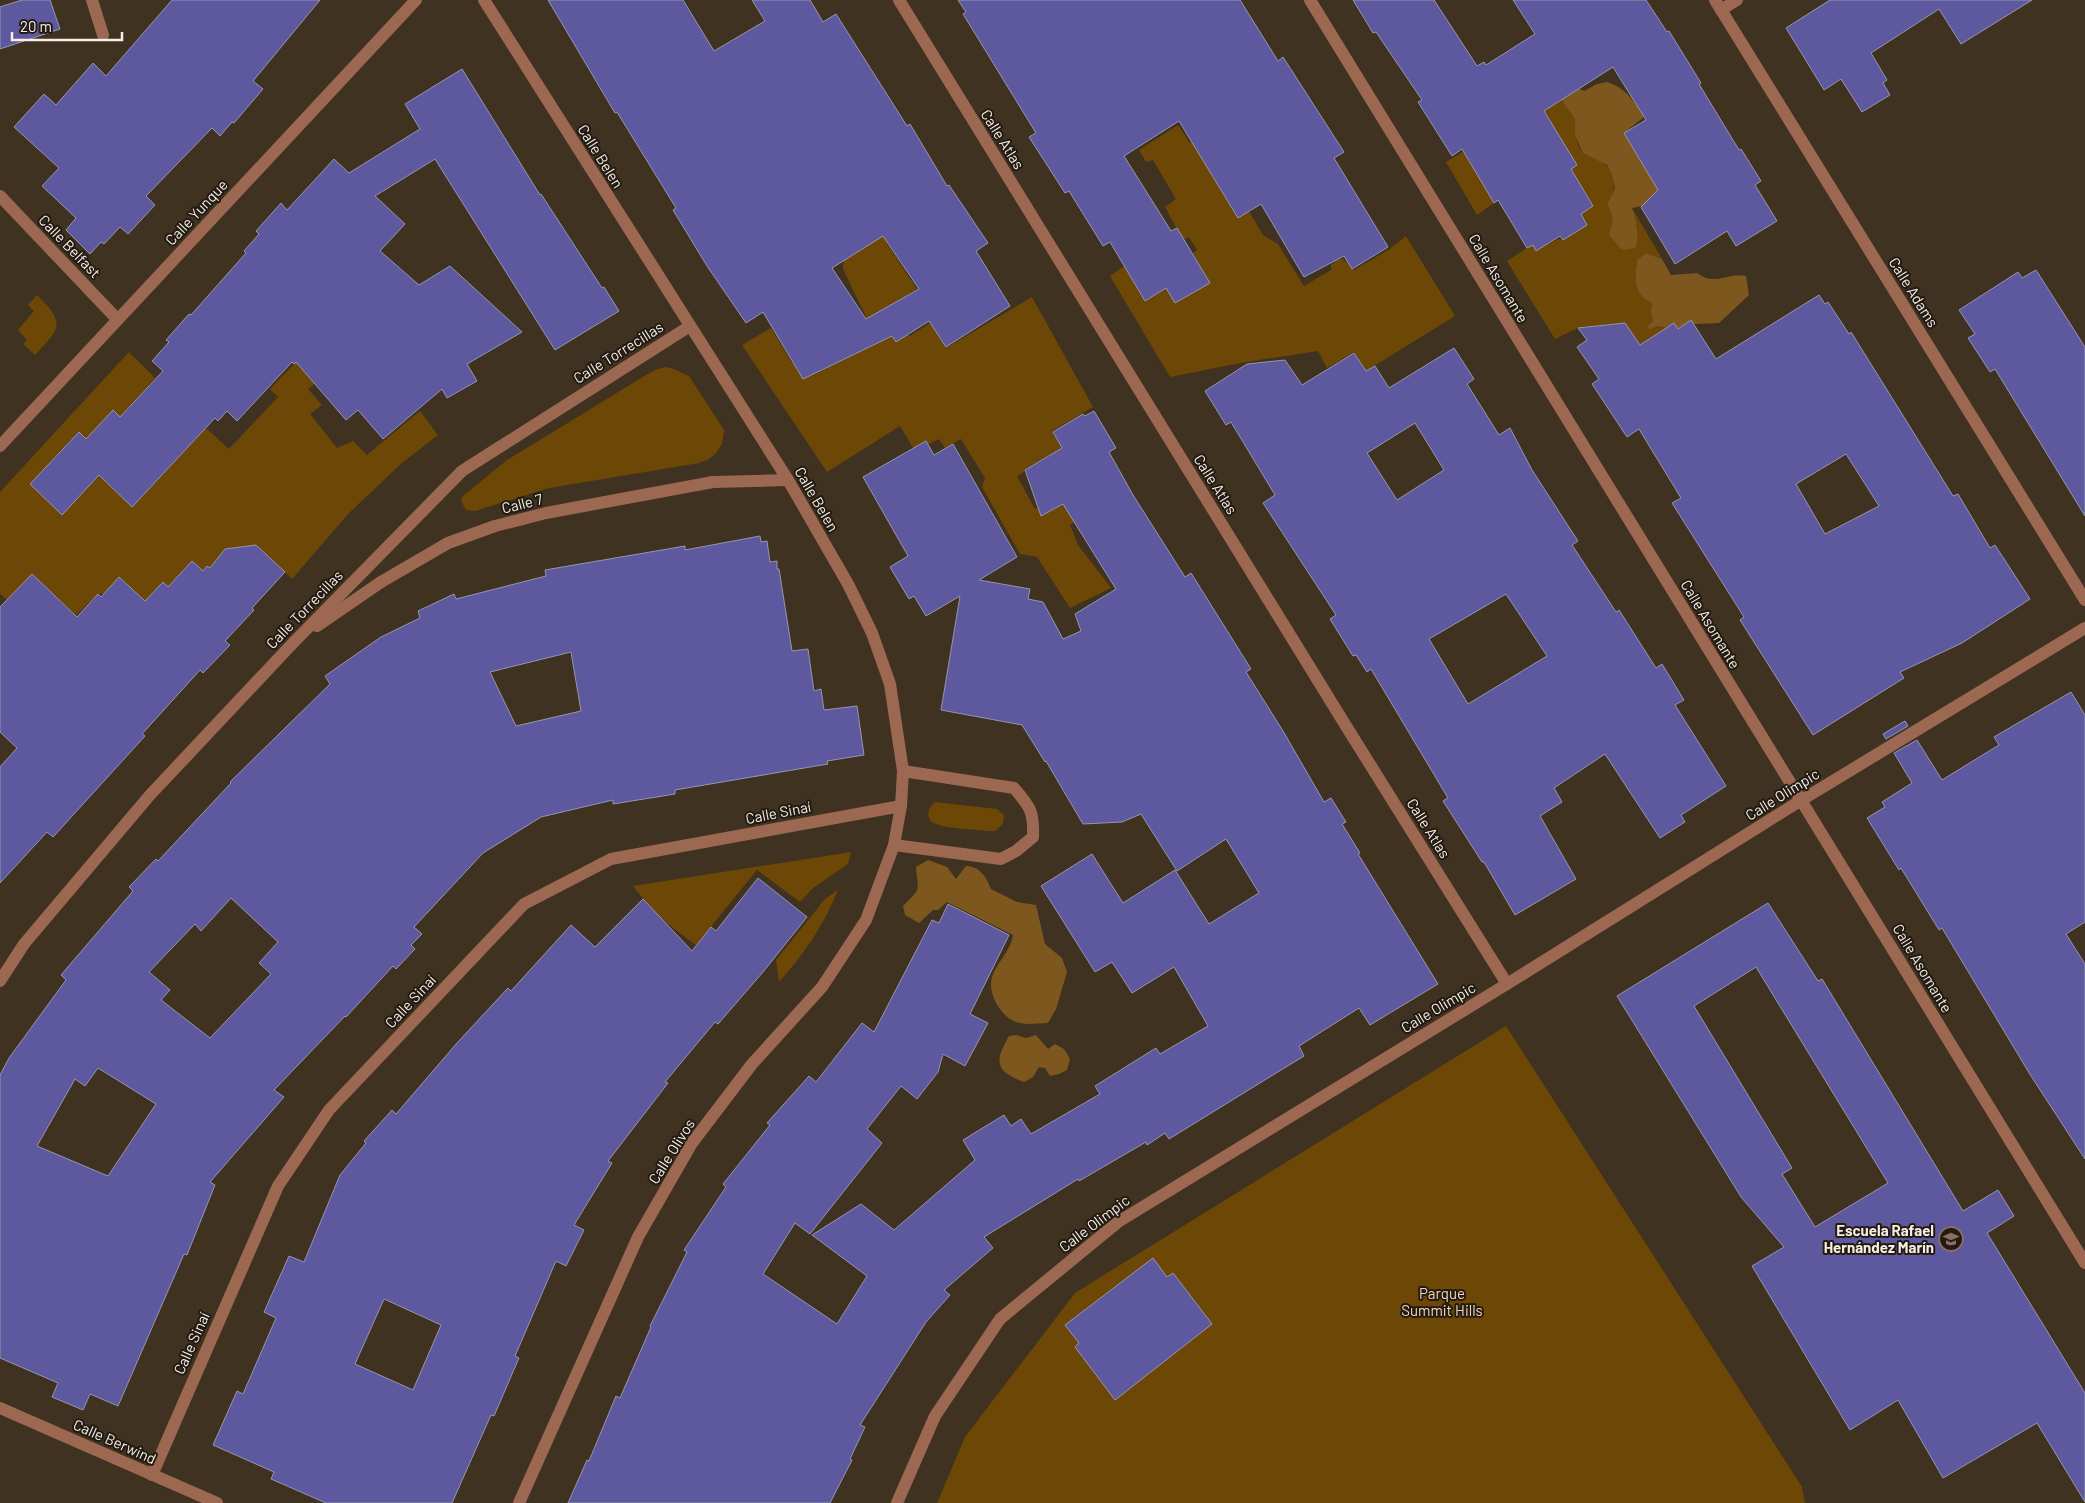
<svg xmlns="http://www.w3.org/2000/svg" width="2085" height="1503" font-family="Barlow,sans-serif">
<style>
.green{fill:#6d4706}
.forest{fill:#7d571e}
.building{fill:#5e599f;stroke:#9596af;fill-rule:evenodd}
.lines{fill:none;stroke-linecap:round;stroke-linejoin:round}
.minor{stroke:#9d6852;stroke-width:12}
.labels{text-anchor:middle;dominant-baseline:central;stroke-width:4;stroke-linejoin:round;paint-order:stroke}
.street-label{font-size:15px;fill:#f7ede2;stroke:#221b13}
.poi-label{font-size:15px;font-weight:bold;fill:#f7ede2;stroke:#221b13;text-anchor:end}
.park-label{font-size:15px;fill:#f5d9b6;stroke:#221b13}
</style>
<rect width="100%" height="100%" fill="#403220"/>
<g class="green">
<path d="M1561,92c0,13 9,15 14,27 3,9 -2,22 8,33 3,3 10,5 14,7 21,12 21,27 10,46l6,7v10l25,7 -6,-21 30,51 -16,-6 -9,7c-2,19 -5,34 15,42l-1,10 2,9 -5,6 8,1 4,-2 6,2 -26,17 -12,-17 -2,1 -4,-6 -44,5 -23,11 -48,-78 26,-17 4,6 21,-11 5,1 24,-15 -6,-11 12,-9 -22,-36 6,-4 -21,-34 -62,72 -17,12 -31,-53z"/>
<polygon points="1178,125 1190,143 1194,142 1238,218 1249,211 1263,235 1278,244 1304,286 1331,270 1331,265 1337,260 1343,259 1354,270 1390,249 1406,236 1455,316 1366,371 1354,352 1327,368 1318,351 1240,363 1170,377 1110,276 1124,266 1145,301 1166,288 1175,303 1210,283 1193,253 1197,250 1189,237 1183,240 1165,207 1176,199 1153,160 1146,162 1139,150"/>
<path d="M880,230l7,10v4l30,45 -29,18 14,22 8,7 20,-13 16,25 86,-51 61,110 -41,24 9,17 -36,21 -1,3 -7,4 18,33 9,-4 5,7 69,-36 7,11 -55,38 8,20 33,43 -41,20 -33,-51 -17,-3 -38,-67 3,-9 -24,-39 -16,9 -6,-9 -24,12 -15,-25 -73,46 -85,-127 29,-17 21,35 6,2 7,11c7,0 12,-3 18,-6 27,-13 31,-25 45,-49l-25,-52 1,-18z"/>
<path d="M37,295c28,28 25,32 -2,60l-12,-11 4,-4 -9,-10 16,-19 -6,-6z"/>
<polygon points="322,335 330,371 308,389 322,405 310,414 337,448 353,441 367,455 420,411 438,435 402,463 349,513 292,579 259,548 245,547 225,549 210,568 207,566 203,571 192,561 168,587 162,582 134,613 126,605 136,593 119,577 104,594 98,594 76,615 32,574 7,600 0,594 0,492 129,352 155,378 120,417 86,439 78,432 30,484 99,475 132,507 206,428 229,449 278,397 270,389"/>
<polygon points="665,367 674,369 689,376 724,430 722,444 716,453 709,459 699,463 549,488 475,511 466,510 461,501 463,496 507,460 646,375 655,370"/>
<path d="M935,802l62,7 7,6 -1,9 -8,7h-8c-15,-2 -38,-2 -51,-7 -11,-4 -9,-16 -1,-22z"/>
<path d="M851,852l-3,12 -35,24 -13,14 -43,-32 -61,75c-25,-17 -45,-35 -63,-59z"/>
<path d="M838,890c-14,35 -34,64 -59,92l-3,-22 49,-61z"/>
<polygon points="1506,1026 1802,1487 1805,1503 937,1503 965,1437 1075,1293"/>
</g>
<g class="forest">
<path d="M1607,82c19,6 27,19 37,35l-20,16 23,38 25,17 -30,18 -10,2c5,14 7,25 4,40l-14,2 -13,-15c4,-13 6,-19 -2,-30l8,-17 -2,-11 -6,-12 -24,-12 -8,-18v-16l-14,-20 17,-11 6,3 13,-7z"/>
<path d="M1646,253l16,6 9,16 26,-2c19,14 30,-1 49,3l3,19 -30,28 -25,1 -3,-4 -13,9 -4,-6 -8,5 -6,-2 -10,3 -3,-2 6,-6 -2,-9 1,-9c-20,-9 -17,-24 -15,-43z"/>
<path d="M928,860l19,7 9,12 10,-13c15,1 20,11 25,23l26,13 19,3 9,39 17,14 5,14 -11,37 -8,14c-9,0 -19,2 -28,0 -18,-3 -33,-29 -28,-46 5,-15 19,-26 21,-42l-66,-33 -9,8h-5l-14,13 -14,-8 -2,-9c19,-19 15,-13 13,-39z"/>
<path d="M1016,1035l10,3 10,-3 12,14 7,-5 9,5 6,10 -3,11 -8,4 -9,2 -5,-8 -6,-1 -6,10 -9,5c-29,-11 -30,-20 -15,-46z"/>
</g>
<g class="building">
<polygon points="22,0 50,0 60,29 0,49 0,7"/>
<polygon points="172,0 320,0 253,81 263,89 234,123 232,122 220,136 212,128 146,196 155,205 128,234 120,227 104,244 101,242 90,254 66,230 76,218 42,186 59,168 14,127 44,94 56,105 93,63 106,76"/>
<path d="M548,0h135l31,51 51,-30 -13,-21h58l13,22 13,-8 71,112 3,-2 37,62 2,-1 39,58 -12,8 34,55 -64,41 -17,-26 -33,21 -4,-6 -89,43 -40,-67 -17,11 -39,-57 -34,-56 3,-2 -59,-96 -2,1zM883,236l36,53 -53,30 -34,-51z"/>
<polygon points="958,0 1240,0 1278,61 1283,57 1344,152 1334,158 1388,247 1352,269 1344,256 1304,277 1261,204 1238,218 1179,121 1124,156 1171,231 1177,228 1210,283 1175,303 1166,288 1145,301 1110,242 1103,246 1069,191 1065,193 1029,137 1036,133 963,14 966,12"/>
<polygon points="1353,0 1434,0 1477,66 1484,62 1486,65 1535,34 1513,0 1646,0 1667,32 1669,31 1701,83 1699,84 1739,150 1741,149 1761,181 1755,185 1777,221 1736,246 1727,231 1675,264 1641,207 1658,190 1624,133 1646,120 1613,67 1544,111 1577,165 1571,169 1593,206 1581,214 1587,225 1563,240 1560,236 1536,251 1533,245 1527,248 1498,200 1494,203 1462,149 1452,156 1418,102 1422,100 1376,32 1373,33"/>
<polygon points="1830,0 2032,0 1961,44 1939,9 1871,53 1887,80 1883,83 1890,95 1862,112 1841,79 1824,90 1786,28"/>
<polygon points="462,69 540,195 541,194 602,288 604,287 619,311 555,350 435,159 375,196 405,224 380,251 419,285 450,266 522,332 467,364 477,381 447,398 442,389 383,439 358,410 346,420 296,362 294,364 292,362 237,421 227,411 218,421 215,418 132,507 99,475 62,515 30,484 79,432 86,439 113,410 120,417 163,371 152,361 169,342 166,340 189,314 191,315 246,253 244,251 259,234 256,231 281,203 287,210 334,159 349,173 420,129 405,104"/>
<polygon points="2036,270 2085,347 2085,516 1995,369 1990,372 1968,338 1975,334 1959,310 2018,272 2022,278"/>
<path d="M1819,295l6,9 3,-2 21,32 2,-2 102,164 5,-2 32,54 5,-3 35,54 -68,44 -62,29 4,6 -91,57 -73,-115 4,-3 -72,-114 9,-5 -42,-69 -12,8 -35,-53 7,-5 -22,-32 10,-7 -9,-12 47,-5 15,22 34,-22 4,6 13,-9 25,39zM1846,454l33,52 -54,28 -29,-50z"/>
<path d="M1454,348l20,31 -7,5 32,51 11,-7 22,42 46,71 -6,4 44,67 3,-2 37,58 6,-4 22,36 -9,5 51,81 -45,29 4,7 -25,16 -55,-84 -51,34 8,14 -22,14 36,63 -61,36 -31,-53h-2l-39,-61 5,-3 -77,-129 -4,3 -11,-17 -3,1 -23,-37 6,-4 -73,-112 12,-8 -44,-73 -5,3 -21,-34 42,-27 38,-4 17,25 52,-32 12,18 9,-5 14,22zM1415,423l29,47 -47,30 -30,-47zM1506,594l41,62 -79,48 -39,-65z"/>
<polygon points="1094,411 1116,448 1109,452 1133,495 1185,577 1191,573 1251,669 1246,672 1283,731 1324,802 1331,798 1346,822 1342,824 1360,853 1358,854 1438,984 1370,1025 1359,1008 1299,1046 1304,1056 1268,1078 1169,1139 1165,1133 1147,1145 1146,1142 1079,1181 1078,1179 984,1237 993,1248 944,1290 950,1295 926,1322 860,1425 865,1427 850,1459 852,1460 830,1503 568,1503 587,1460 589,1461 616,1396 620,1398 651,1327 650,1326 687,1252 684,1250 726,1187 723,1184 770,1125 767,1123 809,1076 816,1082 862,1023 874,1032 932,920 939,923 948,904 1009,935 970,1014 988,1023 965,1066 943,1054 938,1072 917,1099 901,1086 867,1129 882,1143 810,1234 795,1223 763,1274 837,1324 867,1276 812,1235 861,1204 894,1230 975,1160 963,1140 1004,1115 1011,1126 1021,1119 1031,1134 1100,1094 1095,1086 1156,1048 1160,1054 1208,1026 1174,967 1132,993 1112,962 1095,972 1041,886 1092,854 1123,903 1175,870 1209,924 1259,893 1226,839 1177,871 1141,814 1122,822 1083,824 1046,761 1045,762 1022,725 941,710 960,596 926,616 914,596 909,599 890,567 908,556 863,477 926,441 934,455 953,444 1017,557 979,580 1030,589 1028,599 1043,602 1063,639 1081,631 1075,614 1116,589 1063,504 1041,516 1025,470 1062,448 1053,432 1083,414 1085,416"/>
<path d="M760,536l1,6 6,-1 3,21 7,-1v8h2l13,82 16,-2 6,42 7,-2 3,21 33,-4 7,49 -37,6 1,3 -153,26v4l-62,10v-4l-72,17 -58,36 -69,74 8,7 -11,11 4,4 -19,20 -3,-3 -47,51 -1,-1 -71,74 10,7 -74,85 5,3 -28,70 -3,-1 -66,152 -28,-12 -7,16 -31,-13 6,-14 -58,-25v-283l9,-17 57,-78 -5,-5 72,-84 -4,-4 27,-28 2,2 73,-78 -1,-1 100,-98 -5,-8 56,-39 39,-19 -2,-7 36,-17 2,5 90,-23 -1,-6 140,-24v4zM571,652l10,59 -65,15 -26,-54zM231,898l47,44 -19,21 12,11 -61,64 -49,-38 9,-10 -21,-18 46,-48 6,7zM98,1068l58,36 -48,72 -71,-30 38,-67 10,7z"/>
<polygon points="256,545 285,572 252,608 254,610 225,641 230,645 203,673 200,670 142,734 145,736 53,837 47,832 0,883 0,767 17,748 0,732 0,607 32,574 77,617 98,594 101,597 119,577 145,601 163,582 168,587 192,561 203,571 207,566 210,568 225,549"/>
<polygon points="2071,692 2085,715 2085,922 2066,934 2085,964 2085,1159 2031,1076 1942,928 1939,930 1901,868 1899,870 1867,818 1885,807 1882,802 1912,783 1894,753 1917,740 1942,780 1999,745 1994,737"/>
<polygon points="1905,721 1908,726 1886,739 1883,734"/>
<path d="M758,878l49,39 -44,55 -45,52 -3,-2 -50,60 3,1 -60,78 4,2 -38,62 10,5 -18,36 -10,-5 -41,95 4,2 -25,58 -3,-1 -39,88h-126l-55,-24 3,-7 -61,-27 24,-54 6,3 33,-76 -12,-6 25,-56 15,6 36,-87 26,-32 -2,-2 28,-31 4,4 61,-71 51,-55 3,3 60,-66 24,22 48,-48 49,52 19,-24 5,4zM384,1299l57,26 -28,65 -58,-26z"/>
<path d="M1768,903l50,78 4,-2 141,232 35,-21 16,26 -27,17 98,160v109l-48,-79 -94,55 -45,-78 -48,30 -98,-164 32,-19 -43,-50 -124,-201zM1756,967l132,216 -73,44 -33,-53 10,-6 -98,-162z"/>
<polygon points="1153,1258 1167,1277 1173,1273 1212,1324 1115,1400 1075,1347 1079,1343 1065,1325"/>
</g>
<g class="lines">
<g class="minor">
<polyline points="92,0 103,35"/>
<polyline points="484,0 788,480 848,584 872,633 890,684 903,771 901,806 894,845 866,920 822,987 752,1064 692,1143 638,1237 519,1503"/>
<polyline points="899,0 1346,726 1507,984"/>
<polyline points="1310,0 2085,1263"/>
<polyline points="1715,0 2085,600"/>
<polyline points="1721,10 1737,0"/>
<polyline points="0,196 117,319"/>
<polyline points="0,446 416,0"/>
<polyline points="317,626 381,582 448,543 495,526 546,513 713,482 788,480"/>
<path d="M894,845l107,14 15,-8 17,-14c1,-26 -3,-30 -19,-49l-111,-17"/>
<polyline points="0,981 24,944 150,795 293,643 462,471 690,326"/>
<polyline points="0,1408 217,1503"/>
<polyline points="152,1475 278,1186 329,1110 524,904 611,859 901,806"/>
<polyline points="897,1503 935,1416 1000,1319 1118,1222 1507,984 1800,801 2085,628"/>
</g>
</g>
<defs>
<g id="school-ring" transform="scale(1.25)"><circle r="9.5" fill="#221b13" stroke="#8d6e63" stroke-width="1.5"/><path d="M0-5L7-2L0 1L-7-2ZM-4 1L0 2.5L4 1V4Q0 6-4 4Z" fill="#8d6e63"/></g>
</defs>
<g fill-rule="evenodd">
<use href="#school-ring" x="1951" y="1239"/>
</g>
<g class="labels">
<g class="street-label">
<text transform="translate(1003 139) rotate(58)">Calle Atlas</text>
<text transform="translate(601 156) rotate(58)">Calle Belen</text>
<text transform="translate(196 212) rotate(-47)">Calle Yunque</text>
<text transform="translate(70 246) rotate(46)">Calle Belfast</text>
<text transform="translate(1499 278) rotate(59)">Calle Asomante</text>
<text transform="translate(1914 292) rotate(58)">Calle Adams</text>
<text transform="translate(618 352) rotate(-32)">Calle Torrecillas</text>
<text transform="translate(1216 484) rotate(58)">Calle Atlas</text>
<text transform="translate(817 499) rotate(60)">Calle Belen</text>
<text transform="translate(522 503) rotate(-14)">Calle 7</text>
<text transform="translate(304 609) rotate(-46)">Calle Torrecillas</text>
<text transform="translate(1711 624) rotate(59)">Calle Asomante</text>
<text transform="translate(1782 794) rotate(-32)">Calle Olimpic</text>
<text transform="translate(778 812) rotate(-11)">Calle Sinaí</text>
<text transform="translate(1429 828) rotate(58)">Calle Atlas</text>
<text transform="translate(1923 968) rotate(59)">Calle Asomante</text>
<text transform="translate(410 1001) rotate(-47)">Calle Sinaí</text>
<text transform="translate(1438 1007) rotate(-31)">Calle Olimpic</text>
<text transform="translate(671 1151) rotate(-58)">Calle Olivos</text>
<text transform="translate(1094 1223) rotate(-37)">Calle Olimpic</text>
<text transform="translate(191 1343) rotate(-66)">Calle Sinaí</text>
<text transform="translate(115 1441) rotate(24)">Calle Berwind</text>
</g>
<g class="poi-label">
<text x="1934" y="1230">Escuela Rafael<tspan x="1934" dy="17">Hernández Marín</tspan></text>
</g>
<g class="park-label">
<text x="1442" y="1293">Parque<tspan x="1442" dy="17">Summit Hills</tspan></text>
</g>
</g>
<path d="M12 32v8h110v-8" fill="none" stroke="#f7ede2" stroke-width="2.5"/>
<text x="20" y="32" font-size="15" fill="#f7ede2" stroke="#221b13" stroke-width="4" paint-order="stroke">20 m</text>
</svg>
